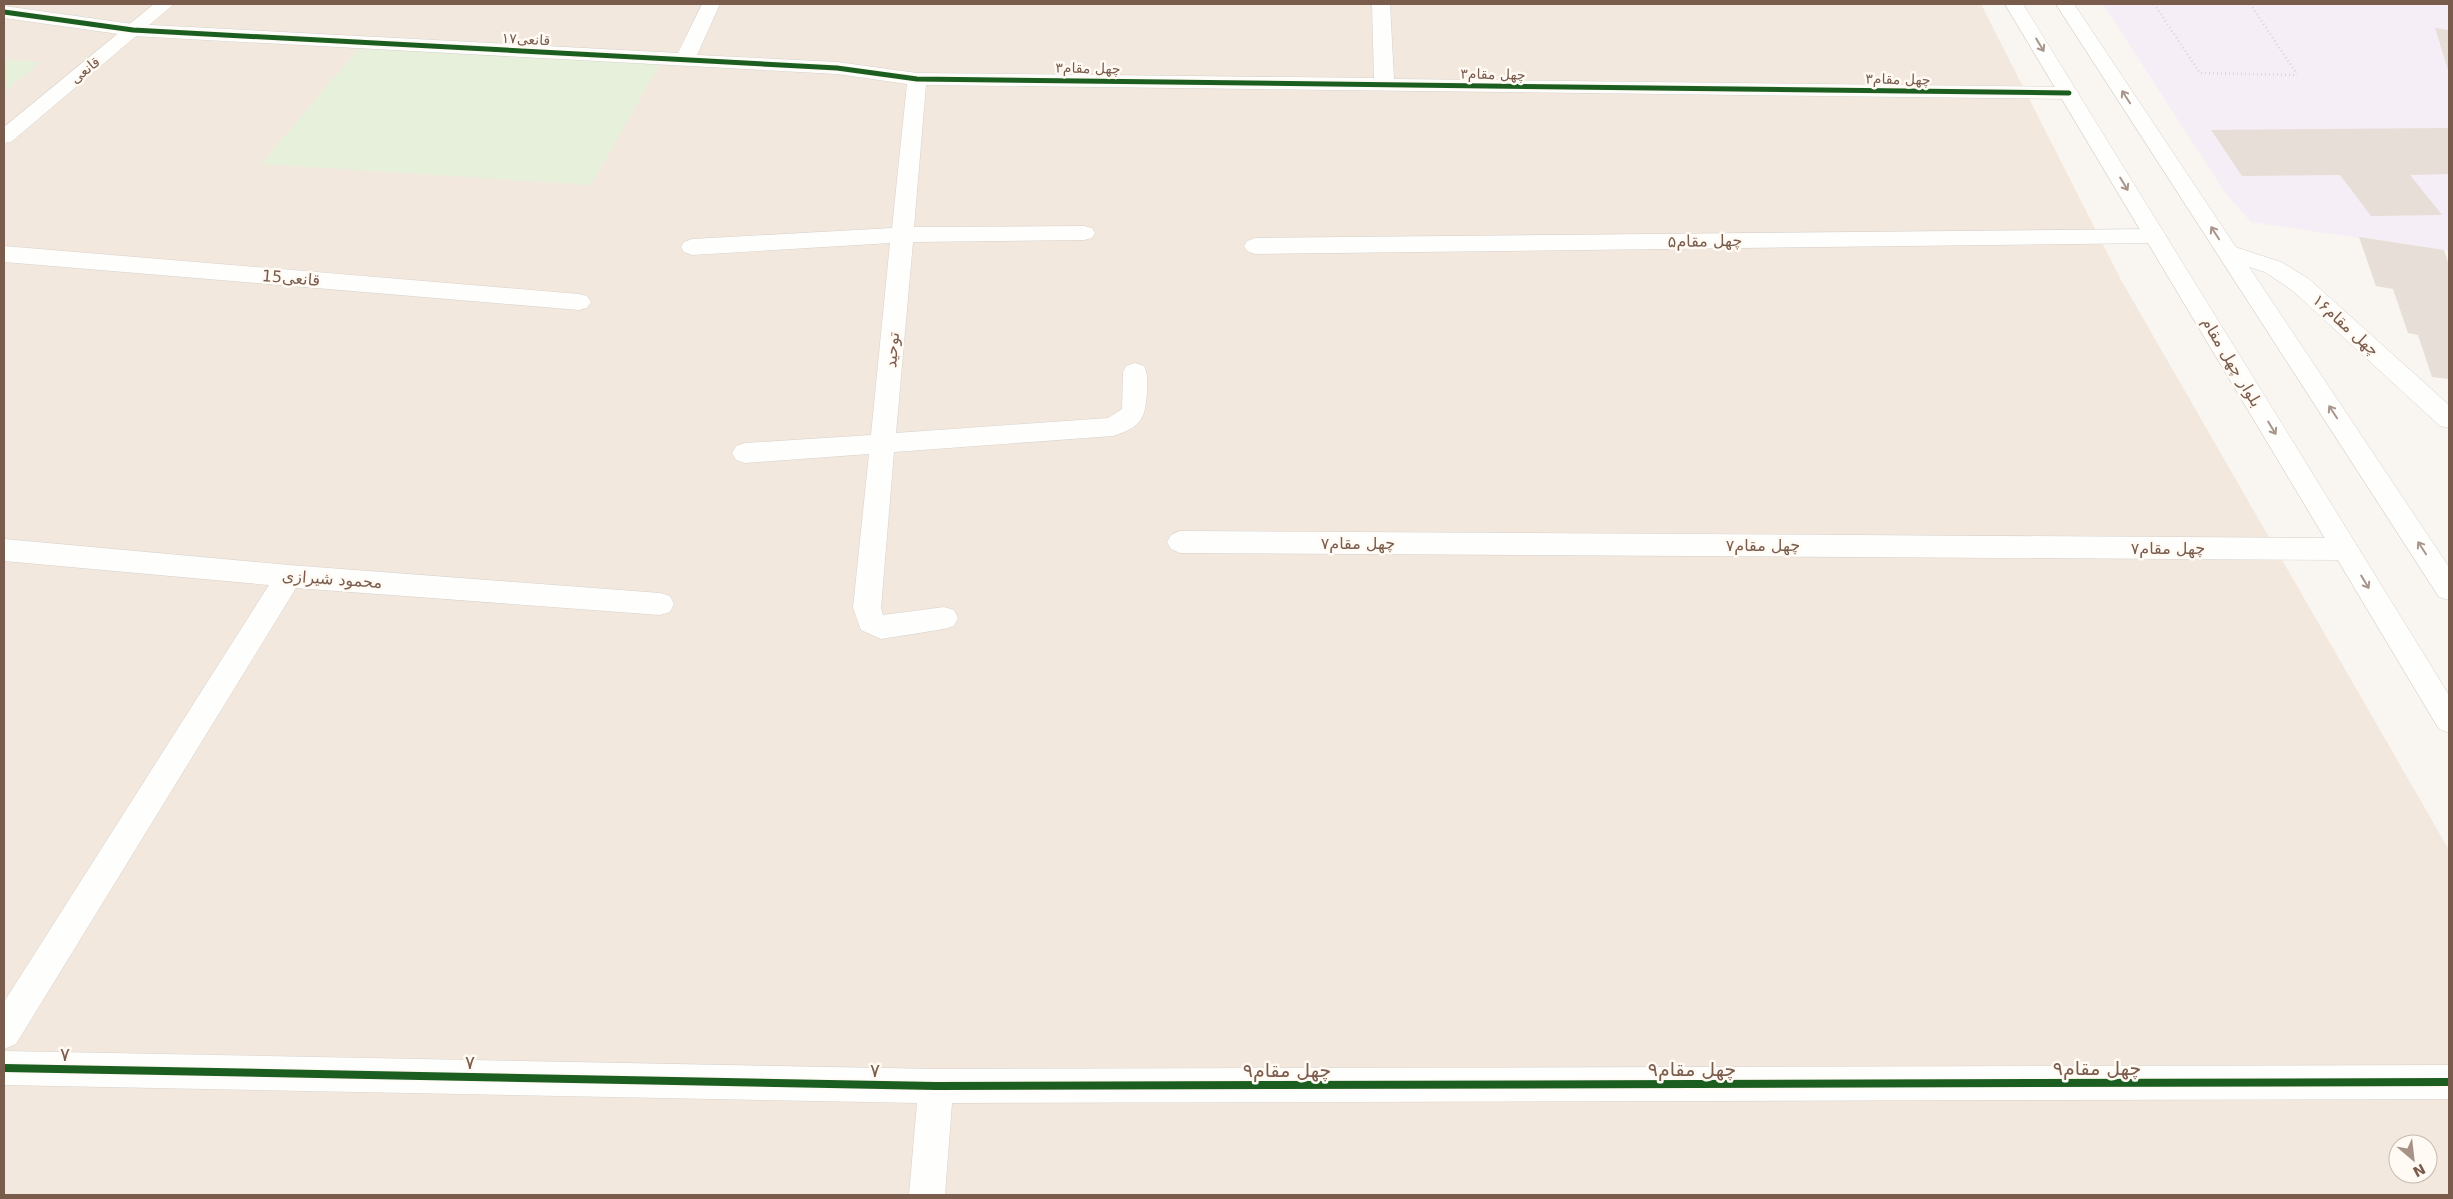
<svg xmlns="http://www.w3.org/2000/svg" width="2453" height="1199" font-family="'DejaVu Sans',Vazirmatn,sans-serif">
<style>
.residential{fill:#f2e8de;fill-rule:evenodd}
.education{fill:#f6eef6}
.green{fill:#e7f0db}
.building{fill:#e6ded7}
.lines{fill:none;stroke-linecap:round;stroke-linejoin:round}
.street-casing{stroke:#d7d1cb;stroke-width:1}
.secondary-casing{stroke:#d9d2cb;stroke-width:1}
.path{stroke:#dcd5d0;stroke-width:2.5;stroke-dasharray:1 3;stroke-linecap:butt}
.street{fill:#fefefd;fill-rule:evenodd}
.secondary{fill:#fefefd;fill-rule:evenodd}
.cycleway-far1-casing{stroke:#fffaf3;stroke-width:8}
.cycleway-casing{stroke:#fffaf3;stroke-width:11}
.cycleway-far1{stroke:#1b5e20;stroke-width:5}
.cycleway{stroke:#1b5e20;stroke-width:8}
.oneway{stroke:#a8958b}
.labels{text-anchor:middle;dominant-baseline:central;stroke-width:5;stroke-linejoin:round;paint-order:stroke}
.far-street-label{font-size:14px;fill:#7a5c4d;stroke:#fffaf3}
.street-label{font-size:16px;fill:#7a5c4d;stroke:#fffaf3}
.near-street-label{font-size:19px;fill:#7a5c4d;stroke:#fffaf3}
</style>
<rect width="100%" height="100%" fill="#f9f5f0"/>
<path class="residential" d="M4,4h1977l140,276 328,570v345h-2445zM2398,1144h30v30h-30z"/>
<polygon class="education" points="2103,4 2449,4 2449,251 2251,222 2224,191"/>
<g class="green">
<polygon points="359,48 661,62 591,185 261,164"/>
<polygon points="4,59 41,62 4,92"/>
</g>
<g class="building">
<polygon points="2435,28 2449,30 2449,73"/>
<polygon points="2449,128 2449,174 2410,175 2442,215 2371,216 2340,175 2242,176 2211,130"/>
<polygon points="2359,237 2444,250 2449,265 2449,379 2432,377 2418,335 2408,333 2393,289 2376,286"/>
</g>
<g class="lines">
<g class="street-casing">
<g id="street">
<path d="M702,4h18l-23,51 140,7 80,11 457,5 -2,-74h18l4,75 675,8 7,2 3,4 -3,4 -7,2 -1143,-14 -12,142 170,-1 8,2 3,5 -3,5 -8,2 -171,2 -17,191 212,-15 14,-9 1,-37 3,-6 9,-3 9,3c4,8 3,14 3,23 -1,29 -5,38 -34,47l-219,16 -13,156 2,7 61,-8 10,3 4,8 -4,8 -10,3 -63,10 -20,-9 -8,-22 16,-154 -124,9 -9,-3 -4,-7 4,-7 9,-3 126,-8 19,-192 -198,12 -8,-3 -3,-5 3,-5 8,-3 200,-11 15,-144 -70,-10 -704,-38 -129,-18v-12l129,18 545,29z"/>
<polygon points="2155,229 2163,231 2166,236 2163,241 2155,243 1255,254 1247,251 1244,246 1247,241 1255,238"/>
<polygon points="2229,245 2281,262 2309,279 2449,405 2449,428 2440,426 2293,291 2265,272 2221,258 2218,253 2221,248"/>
<polygon points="4,246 579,294 587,296 591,302 587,308 579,310 4,262"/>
<polygon points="1180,531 2345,538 2354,541 2358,549 2354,557 2345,560 1180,553 1171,549 1167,542 1171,535"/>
<polygon points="4,539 289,565 660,593 670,596 674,604 670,612 660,615 296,588 16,1044 4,1049 4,1002 269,585 4,561"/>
<polygon points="4,1051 936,1069 2449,1065 2449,1099 952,1103 945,1195 909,1195 917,1103 4,1085"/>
</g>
</g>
<g class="secondary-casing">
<g id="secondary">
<polygon points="154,4 174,4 11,142 4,143 4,127"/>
<polygon points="2005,4 2023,4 2449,695 2449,733 2439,729"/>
<polygon points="2056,4 2074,4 2449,567 2449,600 2439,597"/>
</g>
</g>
<g class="path">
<polyline points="2154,4 2200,73 2297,75"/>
<polyline points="2250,4 2297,74"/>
</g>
<use href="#street" class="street"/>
<use href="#secondary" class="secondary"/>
<g class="cycleway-far1-casing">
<polyline id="cycleway-far1" points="4,12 133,30 837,68 917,79 2069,93"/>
</g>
<g class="cycleway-casing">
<polyline id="cycleway" points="4,1068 936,1086 2449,1082"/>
</g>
<use href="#cycleway-far1" class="cycleway-far1"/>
<use href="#cycleway" class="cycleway"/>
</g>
<defs><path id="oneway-shaft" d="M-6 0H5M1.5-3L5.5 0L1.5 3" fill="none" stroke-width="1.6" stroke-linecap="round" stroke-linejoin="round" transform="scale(1.25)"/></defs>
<g class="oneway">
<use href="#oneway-shaft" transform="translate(2040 45) rotate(59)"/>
<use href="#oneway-shaft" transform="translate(2126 97) rotate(-123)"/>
<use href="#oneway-shaft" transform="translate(2124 184) rotate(59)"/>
<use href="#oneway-shaft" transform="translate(2215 233) rotate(-123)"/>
<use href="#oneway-shaft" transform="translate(2333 412) rotate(-123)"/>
<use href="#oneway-shaft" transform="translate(2272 428) rotate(59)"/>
<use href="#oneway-shaft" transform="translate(2422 548) rotate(-123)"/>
<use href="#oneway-shaft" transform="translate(2365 582) rotate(59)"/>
</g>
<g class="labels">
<g class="far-street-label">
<text transform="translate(526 39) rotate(3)">۱۷قانعی</text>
<text transform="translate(1088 68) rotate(1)">چهل مقام۳</text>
<text transform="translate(85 70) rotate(-39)">قانعی</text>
<text transform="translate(1493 74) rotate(1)">چهل مقام۳</text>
<text transform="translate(1898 79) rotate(1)">چهل مقام۳</text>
</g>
<g class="street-label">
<text transform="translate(1705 241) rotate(-1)">چهل مقام۵</text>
<text transform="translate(291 278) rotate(5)">15قانعی</text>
<text transform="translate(2346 325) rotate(42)">چهل مقام۱۶</text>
<text transform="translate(892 350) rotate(-85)">توحید</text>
<text transform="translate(2232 362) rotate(59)">بلوار چهل مقام</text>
<text x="1358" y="543">چهل مقام۷</text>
<text x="1763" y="545">چهل مقام۷</text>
<text x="2168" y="548">چهل مقام۷</text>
<text transform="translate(332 579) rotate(4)">محمود شیرازی</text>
</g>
<g class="near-street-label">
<text transform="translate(65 1054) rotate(1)">۷</text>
<text transform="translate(470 1062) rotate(1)">۷</text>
<text x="2097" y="1068">چهل مقام۹</text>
<text x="1692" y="1069">چهل مقام۹</text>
<text transform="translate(875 1070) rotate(1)">۷</text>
<text x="1287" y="1070">چهل مقام۹</text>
</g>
</g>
<rect width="2453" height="1199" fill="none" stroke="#7a5c4d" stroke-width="10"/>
<g transform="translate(2413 1159) rotate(152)"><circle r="24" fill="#fffaf3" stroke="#cabbb1"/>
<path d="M0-4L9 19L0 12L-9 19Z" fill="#a69286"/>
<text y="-8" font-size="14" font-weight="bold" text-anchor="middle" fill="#7a5c4d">N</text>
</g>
</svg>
